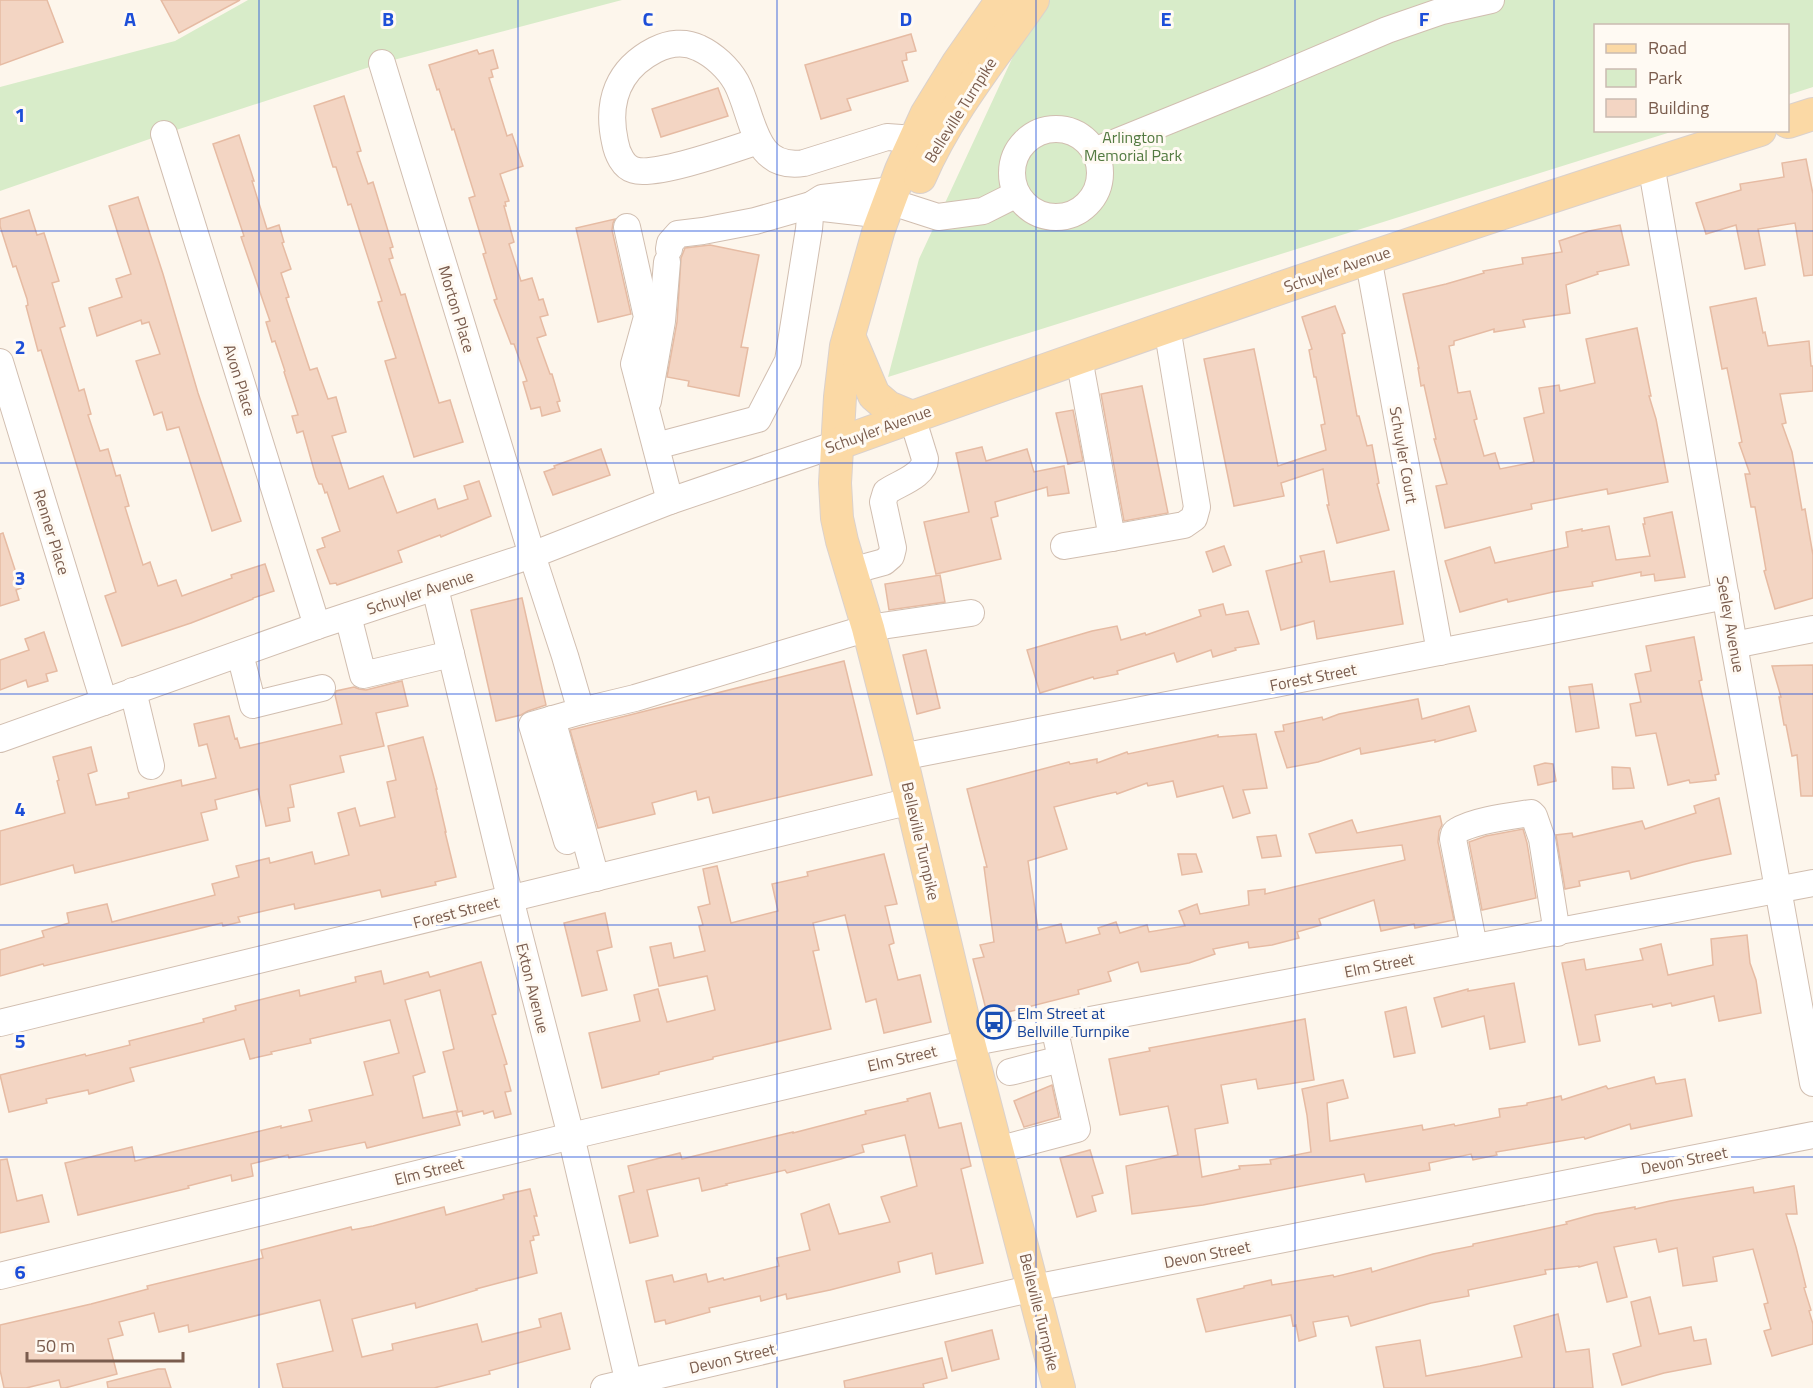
<svg xmlns="http://www.w3.org/2000/svg" width="1813" height="1388" font-family="'Titillium Web',sans-serif">
<style>
.green{fill:#d8ecc9}
.building{fill:#f3d5c3;stroke:#e6bba3;stroke-width:1.5}
.lines{fill:none;stroke-linecap:round;stroke-linejoin:round}
.minor-casing{stroke:#d1beb0;stroke-width:28}
.major-casing{stroke:#dad1cd;stroke-width:34}
.minor{stroke:#fff;stroke-width:26}
.major{stroke:#fbd9a5;stroke-width:32}
.grid{fill:none;stroke:#1d4ed8;stroke-width:1.5;stroke-opacity:0.55}
.labels{text-anchor:middle;dominant-baseline:central;stroke-width:6;stroke-linejoin:round;paint-order:stroke}
.street-label{font-size:16px;fill:#7a5c4d;stroke:#fffaf3}
.park-label{font-size:16px;fill:#537a41;stroke:#fffaf3}
.transit-label{font-size:16px;fill:#164399;stroke:#fffaf3;text-anchor:start}
.grid-label{font-size:20px;text-anchor:middle;font-weight:bold;fill:#1d4ed8;stroke:#fffaf3;stroke-width:6;stroke-linejoin:round;paint-order:stroke}
</style>
<rect width="100%" height="100%" fill="#fdf6ec"/>
<g class="green">
<polygon points="248,0 622,0 382,63 164,134 0,191 0,87 175,41"/>
<polygon points="1042,0 1813,0 1813,87 1788,95 1788,26 1596,26 1596,130 1674,131 888,377 919,259 1035,9"/>
</g>
<g class="building">
<polygon points="0,0 47,0 63,42 0,65"/>
<polygon points="161,0 240,0 179,33"/>
<polygon points="911,34 916,51 906,53 907,60 902,61 908,81 847,99 851,110 821,119 805,65"/>
<polygon points="477,50 479,54 493,50 498,68 491,70 493,77 489,78 507,136 512,134 523,166 500,174 509,201 505,202 506,206 504,206 514,242 509,244 521,281 532,278 539,300 543,299 548,315 540,317 546,335 537,338 550,374 552,374 560,401 557,402 560,411 542,416 540,407 531,409 523,382 527,381 514,344 511,344 494,300 497,299 483,254 486,253 469,198 475,196 454,129 452,130 439,89 437,90 429,65"/>
<polygon points="718,88 728,116 661,137 652,109"/>
<polygon points="344,96 361,151 357,152 368,184 373,182 393,247 390,248 393,258 389,259 401,295 405,294 408,304 439,403 450,400 463,442 414,457 385,361 396,358 378,302 382,301 351,204 348,205 336,167 333,167 314,106"/>
<polygon points="239,135 254,181 252,181 267,229 279,225 284,242 282,243 291,269 281,273 289,297 286,298 310,370 317,368 328,399 336,397 346,432 332,436 349,489 383,476 397,513 435,499 438,509 468,499 464,486 479,481 491,516 441,537 440,535 398,551 402,562 337,585 336,583 330,584 317,550 325,547 322,538 340,531 327,492 325,493 322,484 319,484 316,477 303,431 297,433 292,416 298,415 284,372 285,371 275,341 272,342 266,322 270,321 241,237 244,236 213,144"/>
<polygon points="1806,159 1813,194 1813,275 1804,276 1795,223 1758,229 1765,265 1745,269 1736,225 1706,234 1696,203 1741,190 1740,184 1784,177 1782,163"/>
<polygon points="138,197 163,274 198,393 241,521 212,531 179,427 167,430 162,412 154,415 136,361 160,354 149,322 142,324 141,320 97,336 89,308 122,297 116,279 131,274 109,206"/>
<polygon points="29,210 37,235 44,233 59,281 52,283 65,326 60,328 79,391 84,389 91,414 88,415 100,451 108,449 116,476 120,475 129,506 125,507 143,565 150,562 158,586 176,580 182,596 232,578 231,575 265,564 274,591 253,598 253,599 191,623 122,646 105,596 116,592 41,350 38,351 26,306 28,305 27,299 16,266 13,267 0,226 0,219"/>
<polygon points="615,219 613,223 612,230 631,314 598,322 576,228"/>
<polygon points="1620,225 1629,265 1597,272 1598,274 1566,285 1570,313 1523,320 1525,327 1494,332 1494,329 1454,341 1454,345 1449,346 1458,393 1470,391 1477,419 1474,420 1484,456 1495,453 1500,469 1534,462 1524,418 1544,413 1539,388 1559,385 1560,391 1595,383 1586,339 1637,328 1651,396 1649,396 1656,419 1668,482 1608,494 1607,489 1531,504 1532,509 1445,528 1436,486 1447,484 1434,439 1436,439 1424,385 1421,386 1418,368 1419,368 1403,294 1446,284 1484,273 1483,271 1523,264 1522,258 1562,252 1559,241 1589,231"/>
<polygon points="710,245 759,255 741,347 748,348 739,396 688,386 689,381 667,377 677,322 681,258 685,248"/>
<polygon points="1756,298 1763,333 1765,332 1768,346 1809,341 1811,366 1813,366 1813,391 1780,394 1786,423 1782,424 1792,452 1802,510 1805,509 1813,555 1813,598 1775,609 1764,571 1766,570 1755,507 1751,507 1745,474 1750,474 1739,443 1742,442 1727,368 1722,369 1710,307"/>
<polygon points="1335,306 1345,333 1342,334 1357,416 1359,416 1367,446 1372,445 1379,483 1377,484 1389,530 1337,543 1327,505 1329,505 1323,469 1281,483 1284,496 1234,506 1204,359 1254,349 1278,466 1326,450 1321,425 1325,424 1316,377 1314,377 1309,350 1312,349 1302,317"/>
<polygon points="1142,386 1168,513 1124,521 1101,394"/>
<polygon points="1073,410 1083,461 1068,464 1056,413"/>
<polygon points="982,447 986,461 1027,449 1034,472 1064,466 1069,493 1048,496 1047,487 995,502 998,516 991,518 1001,559 936,574 924,522 969,512 956,453"/>
<polygon points="601,449 610,475 553,495 544,472 555,468 554,466"/>
<polygon points="1672,512 1685,577 1655,581 1654,574 1641,576 1641,572 1592,582 1593,586 1553,592 1508,602 1507,599 1460,612 1445,561 1490,547 1495,563 1568,547 1566,532 1582,529 1582,531 1609,526 1616,560 1650,556 1643,524 1645,524 1644,518"/>
<polygon points="3,533 21,588 16,590 19,600 0,606 0,534"/>
<polygon points="1224,546 1231,565 1213,572 1206,552"/>
<polygon points="1324,551 1330,582 1394,571 1403,624 1317,639 1314,621 1281,630 1266,571 1302,562 1300,556"/>
<polygon points="940,575 945,602 889,610 885,584"/>
<polygon points="522,598 546,705 528,711 521,715 496,721 471,610"/>
<polygon points="1223,604 1226,615 1248,611 1259,644 1235,648 1236,650 1213,657 1211,650 1177,662 1174,653 1117,671 1118,674 1094,679 1093,677 1040,693 1027,650 1092,631 1117,626 1121,640 1145,633 1146,635 1201,616 1199,610"/>
<polygon points="44,632 57,671 46,674 48,681 28,687 26,680 0,690 0,660 29,650 25,639"/>
<polygon points="1694,637 1702,680 1699,681 1719,774 1715,775 1716,780 1690,783 1689,780 1668,785 1656,733 1636,736 1630,704 1641,702 1635,674 1651,671 1646,646"/>
<polygon points="926,650 940,708 917,714 903,655"/>
<polygon points="844,661 872,775 713,813 709,797 698,800 696,791 652,803 655,814 598,828 570,730"/>
<polygon points="1813,665 1813,796 1801,796 1797,755 1792,756 1786,725 1784,725 1779,697 1781,697 1772,666"/>
<polygon points="402,681 408,706 376,713 384,746 340,756 344,772 290,785 294,807 288,808 290,821 266,826 258,789 215,800 217,809 201,813 208,840 75,873 73,865 0,885 0,831 65,813 57,781 59,780 53,757 91,747 97,771 88,774 96,805 129,798 128,793 181,780 182,786 216,778 207,744 199,746 194,724 229,716 235,739 237,738 240,748 342,724 335,695 336,691 354,687 359,689 366,690"/>
<polygon points="1592,684 1599,728 1576,732 1569,687"/>
<polygon points="1418,699 1422,719 1469,706 1476,731 1435,742 1435,740 1361,754 1360,748 1318,762 1287,768 1275,732 1284,731 1283,725 1322,717 1323,720 1339,714"/>
<polygon points="1256,734 1267,788 1243,790 1250,813 1233,818 1223,786 1177,797 1173,781 1148,786 1147,783 1117,794 1116,792 1094,797 1054,807 1067,849 1028,861 1038,930 1061,924 1066,943 1100,934 1098,928 1116,922 1120,933 1147,925 1149,932 1185,926 1179,911 1197,904 1200,914 1249,905 1248,891 1265,889 1265,894 1405,860 1402,845 1316,853 1309,834 1352,820 1357,833 1440,816 1442,825 1439,831 1438,842 1454,920 1415,928 1414,924 1381,931 1374,900 1319,919 1321,925 1297,932 1299,938 1272,945 1249,948 1248,942 1213,949 1215,954 1189,963 1141,972 1138,962 1108,972 1111,981 1078,990 1079,994 988,1017 973,959 984,957 980,945 994,942 984,867 987,867 967,789 1069,762 1070,764 1097,759 1097,763 1127,752 1128,754 1218,735 1218,737"/>
<polygon points="423,737 437,789 436,789 446,832 445,832 456,877 435,882 436,885 382,897 380,890 295,909 294,904 238,917 240,922 223,926 222,923 44,966 43,964 0,976 0,950 44,937 42,931 69,923 67,913 107,904 112,922 215,895 212,884 239,877 236,866 269,858 270,863 312,852 315,864 349,855 338,813 355,808 360,826 395,817 387,782 396,780 388,746"/>
<polygon points="1545,763 1553,764 1556,781 1538,785 1534,766"/>
<polygon points="1612,767 1630,768 1634,788 1613,789"/>
<polygon points="1719,798 1731,854 1693,862 1631,879 1629,871 1579,881 1580,886 1565,889 1556,835 1572,833 1573,837 1642,821 1645,829 1696,813 1694,806"/>
<polygon points="1523,829 1527,843 1536,898 1482,910 1469,842 1486,836"/>
<polygon points="1276,835 1281,856 1262,858 1257,837"/>
<polygon points="884,854 897,904 885,906 894,943 889,945 898,980 920,975 931,1022 884,1033 876,999 866,1002 845,915 813,923 819,950 813,951 831,1029 713,1057 713,1059 659,1072 659,1074 602,1088 589,1033 640,1021 634,995 658,989 667,1022 715,1010 707,976 659,986 650,947 671,943 674,958 705,951 699,926 703,925 698,907 710,904 703,869 717,866 731,923 778,911 772,884 808,876 807,872"/>
<polygon points="1178,854 1196,854 1202,872 1182,875"/>
<polygon points="605,913 612,947 597,951 607,990 582,996 564,923"/>
<polygon points="1747,935 1750,963 1756,980 1761,1013 1719,1021 1714,996 1672,1006 1671,1003 1653,1007 1652,1004 1595,1015 1600,1041 1579,1045 1562,963 1584,959 1586,970 1643,960 1640,949 1661,944 1668,975 1713,965 1711,939"/>
<polygon points="481,962 496,1014 492,1015 507,1064 504,1065 511,1091 505,1092 511,1114 495,1118 493,1111 484,1114 483,1111 463,1116 462,1111 458,1112 443,1052 454,1049 440,990 405,1000 425,1072 413,1076 423,1118 456,1111 460,1125 367,1148 365,1142 289,1158 288,1155 251,1164 253,1176 232,1181 231,1175 188,1186 189,1188 78,1215 65,1163 132,1147 135,1161 281,1126 281,1128 312,1121 309,1110 373,1095 364,1062 399,1053 390,1020 310,1039 311,1043 271,1052 272,1054 250,1059 244,1039 130,1068 134,1081 89,1094 88,1090 46,1099 47,1103 9,1112 0,1075 85,1054 86,1056 130,1045 129,1041 204,1022 203,1019 236,1010 235,1006 299,990 300,996 356,982 355,977 381,971 384,984 428,972 430,977"/>
<polygon points="1514,983 1525,1042 1490,1049 1484,1016 1442,1027 1434,998 1468,989 1468,991"/>
<polygon points="1406,1007 1415,1053 1394,1057 1385,1012"/>
<polygon points="1305,1019 1314,1080 1258,1089 1256,1079 1221,1085 1228,1123 1195,1129 1202,1177 1240,1169 1239,1166 1271,1164 1270,1160 1311,1152 1307,1115 1302,1089 1343,1080 1348,1098 1327,1103 1330,1141 1422,1125 1423,1130 1454,1124 1455,1126 1500,1117 1499,1109 1527,1105 1527,1103 1561,1096 1562,1100 1606,1086 1608,1089 1654,1077 1656,1084 1685,1079 1692,1116 1631,1129 1630,1124 1585,1139 1584,1137 1496,1152 1497,1155 1473,1160 1471,1154 1429,1163 1430,1170 1366,1182 1364,1174 1203,1205 1132,1214 1126,1166 1178,1155 1168,1106 1120,1115 1109,1059 1150,1051 1149,1048"/>
<polygon points="1052,1085 1059,1117 1024,1127 1014,1101"/>
<polygon points="930,1093 939,1128 961,1123 971,1166 961,1169 983,1263 936,1274 932,1253 898,1262 900,1272 830,1290 787,1299 786,1294 761,1301 760,1296 709,1308 710,1312 666,1324 665,1320 655,1322 646,1281 672,1275 674,1282 706,1274 708,1282 723,1278 724,1280 779,1266 777,1258 810,1250 801,1214 829,1204 839,1234 890,1222 881,1197 917,1186 905,1135 862,1145 864,1152 841,1159 787,1173 785,1170 726,1184 727,1185 711,1189 702,1191 699,1178 647,1190 658,1236 630,1243 619,1196 634,1192 628,1166 680,1153 682,1159 793,1132 793,1133 866,1114 865,1111 908,1101 907,1099"/>
<polygon points="1090,1150 1103,1193 1092,1196 1096,1211 1077,1217 1060,1158"/>
<polygon points="7,1159 17,1201 42,1195 49,1222 0,1233 0,1160"/>
<polygon points="1794,1186 1797,1214 1786,1214 1796,1247 1806,1287 1804,1288 1811,1310 1809,1311 1813,1324 1813,1344 1772,1356 1764,1331 1771,1329 1764,1304 1768,1303 1753,1249 1713,1257 1717,1281 1683,1286 1677,1248 1659,1252 1656,1239 1614,1247 1627,1297 1607,1302 1597,1262 1579,1267 1579,1266 1545,1270 1546,1274 1468,1290 1469,1296 1431,1303 1351,1326 1348,1316 1313,1322 1316,1336 1299,1341 1296,1325 1293,1326 1291,1315 1206,1332 1197,1299 1244,1288 1244,1286 1271,1280 1272,1285 1333,1275 1334,1277 1371,1268 1372,1272 1433,1254 1473,1246 1473,1244 1567,1224 1566,1222 1595,1214 1635,1207 1635,1209 1670,1201 1753,1187 1754,1193"/>
<polygon points="530,1189 537,1216 534,1216 539,1235 533,1236 534,1240 530,1241 537,1273 476,1289 477,1290 416,1308 415,1303 352,1319 362,1357 393,1350 392,1344 477,1324 482,1342 541,1327 539,1319 561,1313 570,1349 489,1371 490,1374 434,1388 283,1388 277,1364 333,1351 320,1300 189,1332 188,1325 159,1332 154,1313 119,1322 123,1335 108,1339 117,1374 65,1388 61,1388 59,1380 26,1388 4,1388 0,1370 0,1325 91,1304 148,1289 147,1286 263,1258 261,1250 351,1227 352,1230 373,1226 444,1207 446,1215 504,1199 503,1195"/>
<polygon points="1650,1297 1659,1334 1691,1327 1694,1341 1706,1339 1711,1364 1664,1373 1622,1385 1613,1354 1641,1346 1631,1302"/>
<polygon points="1558,1314 1566,1352 1589,1349 1593,1388 1384,1388 1376,1347 1420,1340 1426,1376 1480,1366 1522,1357 1514,1326"/>
<polygon points="992,1330 999,1359 952,1371 945,1342"/>
<polygon points="942,1358 947,1378 923,1384 924,1388 845,1388 844,1381"/>
<polygon points="158,1369 165,1369 171,1388 108,1388 107,1382"/>
</g>
<g class="lines">
<g class="minor-casing">
<g id="minor">
<polyline points="382,63 532,555 565,656 581,711 532,725 567,841"/>
<circle cx="1056" cy="173" r="44"/>
<polyline points="164,134 317,626"/>
<path d="M758,141c-24,8 -103,36 -124,29 -11,-3 -17,-17 -19,-28 -9,-41 3,-73 40,-92 14,-7 30,-9 44,-2 15,7 29,20 37,34 18,33 16,89 68,81l83,-26 28,2"/>
<polyline points="1094,151 1262,83 1387,30 1442,11 1491,0"/>
<polyline points="1651,164 1734,645 1813,1083"/>
<polyline points="907,207 938,217 983,211 1017,194"/>
<polyline points="823,208 884,215"/>
<polyline points="627,227 647,317 634,364 670,501"/>
<polyline points="669,249 670,243 678,234 703,231 755,221 811,205 822,198 893,190"/>
<polyline points="1368,257 1440,652"/>
<polyline points="1079,358 1112,538 1184,525 1194,518 1197,507 1167,327"/>
<polyline points="0,362 104,702"/>
<polyline points="648,401 662,321 667,262"/>
<polyline points="656,446 758,419 788,361 809,229 811,205"/>
<polyline points="1064,546 1112,538"/>
<path d="M851,571l33,-9 7,-6 2,-8 -10,-46 3,-10c13,-9 39,-16 39,-33l-13,-42"/>
<polyline points="435,588 515,918 571,1136 630,1388"/>
<polyline points="348,616 363,675 451,654"/>
<polyline points="1734,645 1813,629"/>
<polyline points="240,654 253,705 322,688"/>
<polyline points="133,691 151,766"/>
<polyline points="581,711 635,698 868,628 971,613"/>
<polyline points="552,719 596,878"/>
<polyline points="0,739 317,626 532,555 670,501 837,444"/>
<polyline points="901,757 1726,596"/>
<path d="M1474,947l-21,-108c1,-5 0,-6 4,-8 17,-11 54,-15 74,-18l3,3 8,23 15,94"/>
<polyline points="0,1023 911,801"/>
<polyline points="1010,1072 1061,1059"/>
<polyline points="997,1150 1077,1129 1054,1027"/>
<polyline points="0,1276 588,1132 969,1043 1813,883"/>
<polyline points="604,1388 1034,1288 1813,1135"/>
</g>
</g>
<g class="major-casing">
<g id="major">
<polyline points="1002,0 958,63 926,115 901,170 879,229 846,346 840,397 835,483 837,518 842,541 868,628 901,757 969,1043 1059,1388"/>
<polyline points="1788,122 1813,114"/>
<path d="M920,177c27,-63 74,-121 113,-177"/>
<polyline points="849,336 874,395 888,407 912,417"/>
<path d="M837,444c306,-110 613,-217 923,-314"/>
</g>
</g>
<use href="#minor" class="minor"/>
<use href="#major" class="major"/>
</g>
<path class="grid" d="M259,0v1388M518,0v1388M777,0v1388M1036,0v1388M1295,0v1388M1554,0v1388M0,231h1813M0,463h1813M0,694h1813M0,925h1813M0,1157h1813"/>
<defs>
<g id="bus-ring" transform="scale(1.725)"><circle r="9.5" fill="#fffaf3" stroke="#1a4fb4" stroke-width="1.5"/><path d="M-5-6H5V4H4V6H2V4H-2V6H-4V4H-5ZM-3.5-4V0h7V-4ZM-3.5 1.2v1.5H-2V1.2ZM2 1.2v1.5H3.5V1.2Z" fill="#1a4fb4"/></g>
</defs>
<g fill-rule="evenodd">
<use href="#bus-ring" x="994" y="1022"/>
</g>
<g class="labels">
<g class="street-label">
<text transform="translate(960 110) rotate(-58)">Belleville Turnpike</text>
<text transform="translate(1337 269) rotate(-19)">Schuyler Avenue</text>
<text transform="translate(457 309) rotate(73)">Morton Place</text>
<text transform="translate(240 380) rotate(73)">Avon Place</text>
<text transform="translate(878 429) rotate(-20)">Schuyler Avenue</text>
<text transform="translate(1404 455) rotate(80)">Schuyler Court</text>
<text transform="translate(52 532) rotate(73)">Renner Place</text>
<text transform="translate(420 592) rotate(-18)">Schuyler Avenue</text>
<text transform="translate(1731 624) rotate(80)">Seeley Avenue</text>
<text transform="translate(1313 677) rotate(-11)">Forest Street</text>
<text transform="translate(921 841) rotate(77)">Belleville Turnpike</text>
<text transform="translate(456 912) rotate(-14)">Forest Street</text>
<text transform="translate(1379 965) rotate(-11)">Elm Street</text>
<text transform="translate(533 988) rotate(76)">Exton Avenue</text>
<text transform="translate(902 1058) rotate(-13)">Elm Street</text>
<text transform="translate(1684 1160) rotate(-11)">Devon Street</text>
<text transform="translate(429 1171) rotate(-14)">Elm Street</text>
<text transform="translate(1207 1254) rotate(-11)">Devon Street</text>
<text transform="translate(1040 1312) rotate(76)">Belleville Turnpike</text>
<text transform="translate(732 1358) rotate(-13)">Devon Street</text>
</g>
<g class="park-label">
<text x="1133" y="137">Arlington<tspan x="1133" dy="18">Memorial Park</tspan></text>
</g>
<g class="transit-label">
<text x="1017" y="1013">Elm Street at<tspan x="1017" dy="18">Bellville Turnpike</tspan></text>
</g>
</g>
<g class="grid-label">
<text x="130" y="26">A</text>
<text x="388" y="26">B</text>
<text x="648" y="26">C</text>
<text x="906" y="26">D</text>
<text x="1166" y="26">E</text>
<text x="1424" y="26">F</text>
<text x="20" y="122">1</text>
<text x="20" y="354">2</text>
<text x="20" y="585">3</text>
<text x="20" y="816">4</text>
<text x="20" y="1048">5</text>
<text x="20" y="1279">6</text>
</g>
<rect x="1594" y="24" width="195" height="108" fill="#fffaf3" stroke="#cabbb1" stroke-width="1.5"/>
<rect x="1606" y="44" width="30" height="9" fill="#fbd9a5" stroke="#cabbb1" stroke-width="1.5"/>
<text x="1648" y="54" font-size="18" fill="#7a5c4d">Road</text>
<rect x="1606" y="69" width="30" height="18" fill="#d8ecc9" stroke="#cabbb1" stroke-width="1.5"/>
<text x="1648" y="84" font-size="18" fill="#7a5c4d">Park</text>
<rect x="1606" y="99" width="30" height="18" fill="#f3d5c3" stroke="#cabbb1" stroke-width="1.5"/>
<text x="1648" y="114" font-size="18" fill="#7a5c4d">Building</text>
<path d="M27 1352v9h156v-9" fill="none" stroke="#7a5c4d" stroke-width="3"/>
<text x="36" y="1352" font-size="18" fill="#7a5c4d" stroke="#fffaf3" stroke-width="4.5" paint-order="stroke">50 m</text>
</svg>
